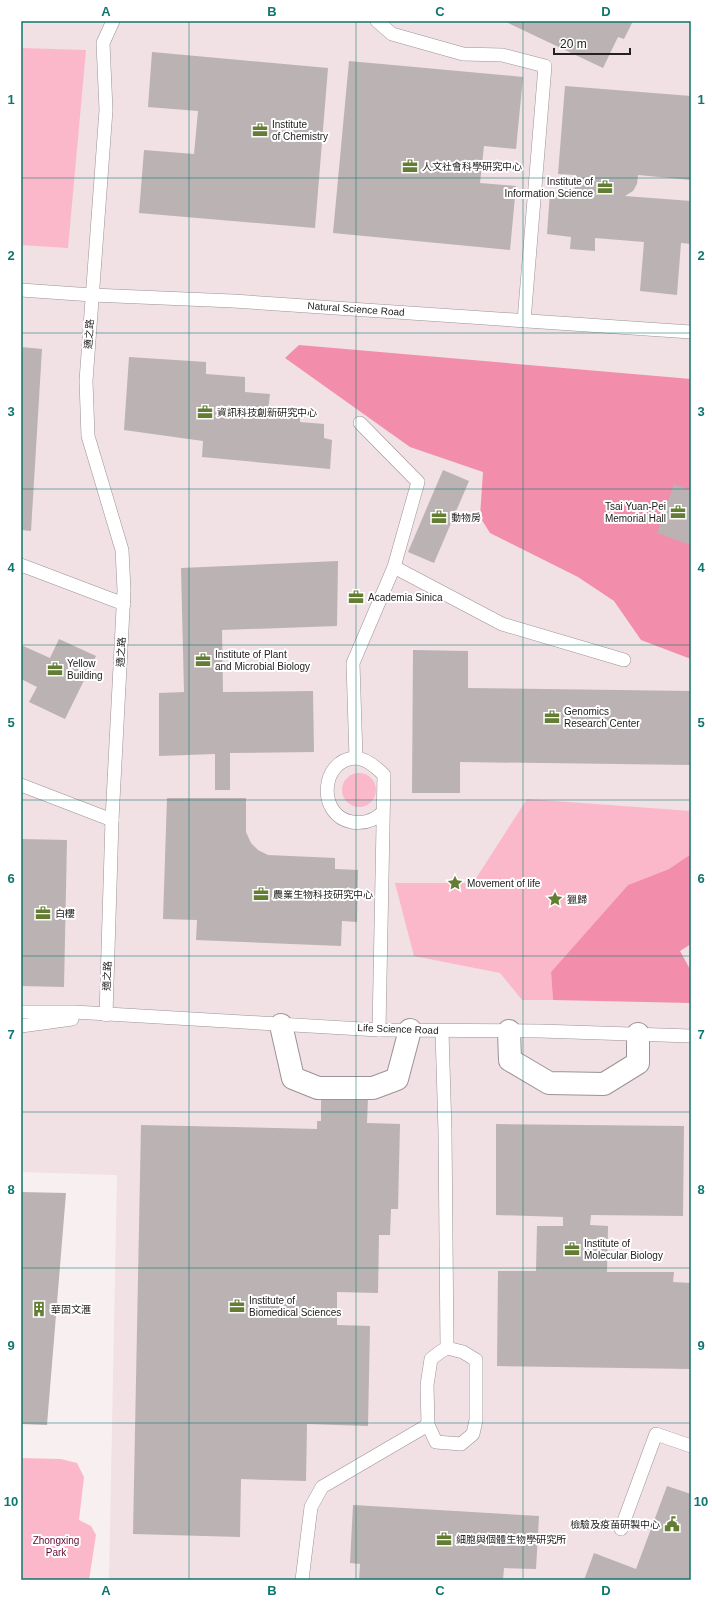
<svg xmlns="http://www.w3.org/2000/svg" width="712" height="1601" font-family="Helvetica,'Noto Sans TC',sans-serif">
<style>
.built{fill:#f1e0e4}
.green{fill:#fbb8cb}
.forest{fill:#f28dac}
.building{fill:#bbb2b4}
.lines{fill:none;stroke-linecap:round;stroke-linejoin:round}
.lane-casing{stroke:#9b9395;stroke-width:14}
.street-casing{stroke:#9b9395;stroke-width:24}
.lane{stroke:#fff;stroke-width:13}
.street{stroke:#fff;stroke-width:22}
.grid{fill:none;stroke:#0f766e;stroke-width:1;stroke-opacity:0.55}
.labels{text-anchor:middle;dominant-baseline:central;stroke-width:4;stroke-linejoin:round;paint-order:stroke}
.poi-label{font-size:10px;fill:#242121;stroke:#fff;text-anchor:start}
.street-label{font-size:10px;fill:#242121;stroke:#fff}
.park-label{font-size:10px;fill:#640832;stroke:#fff}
.neatline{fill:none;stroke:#0f766e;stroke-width:1.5}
.grid-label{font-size:13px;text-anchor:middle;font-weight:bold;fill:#0f766e}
</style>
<rect width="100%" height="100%" fill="#f8eff1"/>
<polygon class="built" points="21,21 691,21 691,1580 109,1580 117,1175 21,1172"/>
<g class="green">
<polygon points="21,48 86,50 68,248 21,245"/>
<circle cx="359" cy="790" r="17"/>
<polygon points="527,799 691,811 691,854 669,869 628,885 551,972 553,1000 522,1000 500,973 414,956 395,883 473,883"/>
<polygon points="21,1458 61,1459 77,1463 84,1477 79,1520 91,1526 96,1535 89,1580 21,1580"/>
</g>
<g class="forest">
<polygon points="299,345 691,379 691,659 641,640 614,601 578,577 490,533 480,517 483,472 410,447 285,358"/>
<polygon points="691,854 691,944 680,951 691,971 691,1003 553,1000 551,972 628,885 669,869"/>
</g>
<g class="building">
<polygon points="504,21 633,21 624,39 618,37 603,68"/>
<polygon points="152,52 328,68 315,228 139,213 144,150 194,154 198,111 148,107"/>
<polygon points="349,61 523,77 516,149 484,146 480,183 516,186 510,250 333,233"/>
<polygon points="565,86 691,96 691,180 638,175 637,184 633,191 625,196 691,201 691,244 681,243 677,295 640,291 644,242 595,238 595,251 570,249 571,237 547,234 550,192 574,194 576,175 558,174"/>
<polygon points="21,347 42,349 31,531 21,530"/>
<polygon points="129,357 206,362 206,374 245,377 245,392 270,394 268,410 300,414 300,422 324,424 324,438 332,440 330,469 202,457 203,441 124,430"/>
<polygon points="443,470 469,481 434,563 408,552"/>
<polygon points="674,484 691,491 691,545 657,533"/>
<polygon points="338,561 337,626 222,630 223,692 313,691 314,752 230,753 230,790 215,790 215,754 159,756 159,693 184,692 181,568"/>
<polygon points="59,639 96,656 65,719 29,702 37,687 21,679 21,645 50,658"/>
<polygon points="413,650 468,651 468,688 691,691 691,765 460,762 460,793 412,793"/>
<polygon points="167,798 246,798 246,832 251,843 258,850 268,855 335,858 335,869 358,870 357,922 342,921 341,946 196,940 197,920 163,919"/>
<polygon points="21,839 67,840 64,987 21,986"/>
<polygon points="321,1097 368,1098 367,1123 400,1124 398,1209 391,1209 390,1235 379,1235 378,1293 337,1292 337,1325 370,1326 368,1426 307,1424 306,1481 241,1479 240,1537 133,1534 141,1125 317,1129 317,1121 321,1121"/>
<polygon points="496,1124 684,1126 683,1216 591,1215 590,1225 608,1226 607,1272 674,1272 673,1282 691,1283 691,1369 497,1366 498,1271 536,1271 537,1226 563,1226 563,1217 496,1215"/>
<polygon points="21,1192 66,1193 47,1425 21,1424"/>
<polygon points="667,1486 691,1494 691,1580 584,1580 594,1553 636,1569"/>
<polygon points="353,1505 539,1516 536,1569 504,1568 503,1580 359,1580 360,1564 350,1563"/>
</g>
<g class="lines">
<g class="lane-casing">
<g id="lane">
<polyline points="377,21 392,34 463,54 502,55 545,66 524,321"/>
<polyline points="21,290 92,295 233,301 691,332"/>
<polyline points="21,565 124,604"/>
<polyline points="394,567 502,624 624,660"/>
<polyline points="356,758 353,663 394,567 418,482 360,423"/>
<polyline points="21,785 112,820"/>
<polyline points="21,1012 74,1012 379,1030 540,1031 691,1036"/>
<polyline points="106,1015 112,820 124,590 122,550 88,436 86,381 106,110 103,43 113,21"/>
<polyline points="21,1026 72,1019"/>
<path d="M379,1030l5,-255c-7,-7 -19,-17 -29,-17 -35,2 -38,58 -3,64 12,2 23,-2 31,-10"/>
<polyline points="442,1031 445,1132 447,1348 440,1352 431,1359 427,1385 428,1425 436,1442 461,1444 473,1434 476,1420 476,1360 463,1352 447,1348"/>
<polyline points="621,1529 656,1434 691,1446"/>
<polyline points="302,1580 311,1507 322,1487 428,1425"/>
</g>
</g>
<g class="street-casing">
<g id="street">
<polyline points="281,1025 293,1078 318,1088 373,1088 397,1079 410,1030"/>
<polyline points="509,1031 510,1060 549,1083 604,1084 638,1063 638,1034"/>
</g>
</g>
<use href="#lane" class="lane"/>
<use href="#street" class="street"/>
</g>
<path class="grid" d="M189,21v1559M356,21v1559M523,21v1559M21,178h670M21,333h670M21,489h670M21,645h670M21,800h670M21,956h670M21,1112h670M21,1268h670M21,1423h670"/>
<defs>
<g id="office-bare" transform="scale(1.2)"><path d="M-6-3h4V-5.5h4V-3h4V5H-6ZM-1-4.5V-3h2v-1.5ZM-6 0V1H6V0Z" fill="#637e32" stroke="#fff" stroke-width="2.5" paint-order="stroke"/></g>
<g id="sight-bare" transform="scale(1.2)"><path d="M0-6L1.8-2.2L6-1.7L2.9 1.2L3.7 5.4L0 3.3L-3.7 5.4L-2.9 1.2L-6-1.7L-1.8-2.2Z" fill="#637e32" stroke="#fff" stroke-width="2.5" paint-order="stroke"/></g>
<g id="building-bare" transform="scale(1.2)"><path d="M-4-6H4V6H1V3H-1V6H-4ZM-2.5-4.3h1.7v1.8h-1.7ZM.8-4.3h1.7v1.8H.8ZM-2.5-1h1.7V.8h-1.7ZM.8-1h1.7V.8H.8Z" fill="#637e32" stroke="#fff" stroke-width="2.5" paint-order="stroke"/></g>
<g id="civic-bare" transform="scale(1.2)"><path d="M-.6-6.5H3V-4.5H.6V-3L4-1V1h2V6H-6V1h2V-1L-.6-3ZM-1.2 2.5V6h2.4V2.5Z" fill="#637e32" stroke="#fff" stroke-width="2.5" paint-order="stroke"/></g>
</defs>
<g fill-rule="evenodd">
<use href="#office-bare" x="260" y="130"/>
<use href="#office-bare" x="410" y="166"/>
<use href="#office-bare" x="605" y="187"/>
<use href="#office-bare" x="205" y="412"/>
<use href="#office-bare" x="678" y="512"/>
<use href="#office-bare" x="439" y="517"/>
<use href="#office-bare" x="356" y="597"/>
<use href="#office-bare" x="203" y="660"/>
<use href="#office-bare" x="55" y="669"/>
<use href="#office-bare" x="552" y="717"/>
<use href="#sight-bare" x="455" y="883"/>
<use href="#office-bare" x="261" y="894"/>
<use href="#sight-bare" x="555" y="899"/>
<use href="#office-bare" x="43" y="913"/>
<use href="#office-bare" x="572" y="1249"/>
<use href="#office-bare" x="237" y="1306"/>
<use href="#building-bare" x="39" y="1309"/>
<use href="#civic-bare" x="672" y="1524"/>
<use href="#office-bare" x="444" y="1539"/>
</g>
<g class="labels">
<g class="poi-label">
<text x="272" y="124">Institute<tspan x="272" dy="12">of Chemistry</tspan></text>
<text x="422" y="166">人文社會科學研究中心</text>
<text x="593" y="181" text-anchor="end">Institute of<tspan x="593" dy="12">Information Science</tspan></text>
<text x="217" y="412">資訊科技創新研究中心</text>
<text x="666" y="506" text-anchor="end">Tsai Yuan-Pei<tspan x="666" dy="12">Memorial Hall</tspan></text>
<text x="451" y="517">動物房</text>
<text x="368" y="597">Academia Sinica</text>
<text x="215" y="654">Institute of Plant<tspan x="215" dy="12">and Microbial Biology</tspan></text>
<text x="67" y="663">Yellow<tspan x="67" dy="12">Building</tspan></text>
<text x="564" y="711">Genomics<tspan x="564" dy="12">Research Center</tspan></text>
<text x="467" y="883">Movement of life</text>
<text x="273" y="894">農業生物科技研究中心</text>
<text x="567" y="899">獵歸</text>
<text x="55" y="913">白樓</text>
<text x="584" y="1243">Institute of<tspan x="584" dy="12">Molecular Biology</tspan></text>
<text x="249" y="1300">Institute of<tspan x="249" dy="12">Biomedical Sciences</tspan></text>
<text x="51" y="1309">華固文滙</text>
<text x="660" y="1524" text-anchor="end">檢驗及疫苗研製中心</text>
<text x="456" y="1539">細胞與個體生物學研究所</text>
</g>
<g class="street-label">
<text transform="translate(356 309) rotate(4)">Natural Science Road</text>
<text transform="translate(89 334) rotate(-86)">適之路</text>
<text transform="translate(121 652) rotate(-87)">適之路</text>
<text transform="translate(107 976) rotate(-88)">適之路</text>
<text transform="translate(398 1029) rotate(2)">Life Science Road</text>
</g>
<g class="park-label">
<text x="56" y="1540">Zhongxing<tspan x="56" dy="12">Park</tspan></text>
</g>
</g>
<rect width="712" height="1601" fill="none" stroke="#ffffff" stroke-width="44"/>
<path d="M554 48v6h76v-6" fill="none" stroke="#242121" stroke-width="2"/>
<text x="560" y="48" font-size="12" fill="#242121" stroke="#ffffff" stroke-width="3" paint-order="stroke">20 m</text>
<rect x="22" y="22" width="668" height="1557" class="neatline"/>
<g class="grid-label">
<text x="106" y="16">A</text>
<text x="272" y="16">B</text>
<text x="440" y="16">C</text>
<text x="606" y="16">D</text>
<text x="11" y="104">1</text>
<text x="701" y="104">1</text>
<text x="11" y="260">2</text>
<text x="701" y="260">2</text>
<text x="11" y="416">3</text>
<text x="701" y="416">3</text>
<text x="11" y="572">4</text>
<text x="701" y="572">4</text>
<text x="11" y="727">5</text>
<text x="701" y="727">5</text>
<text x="11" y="883">6</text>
<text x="701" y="883">6</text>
<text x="11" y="1039">7</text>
<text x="701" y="1039">7</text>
<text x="11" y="1194">8</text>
<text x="701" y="1194">8</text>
<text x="11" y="1350">9</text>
<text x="701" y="1350">9</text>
<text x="11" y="1506">10</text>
<text x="701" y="1506">10</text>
<text x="106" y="1595">A</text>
<text x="272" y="1595">B</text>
<text x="440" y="1595">C</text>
<text x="606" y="1595">D</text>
</g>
</svg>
